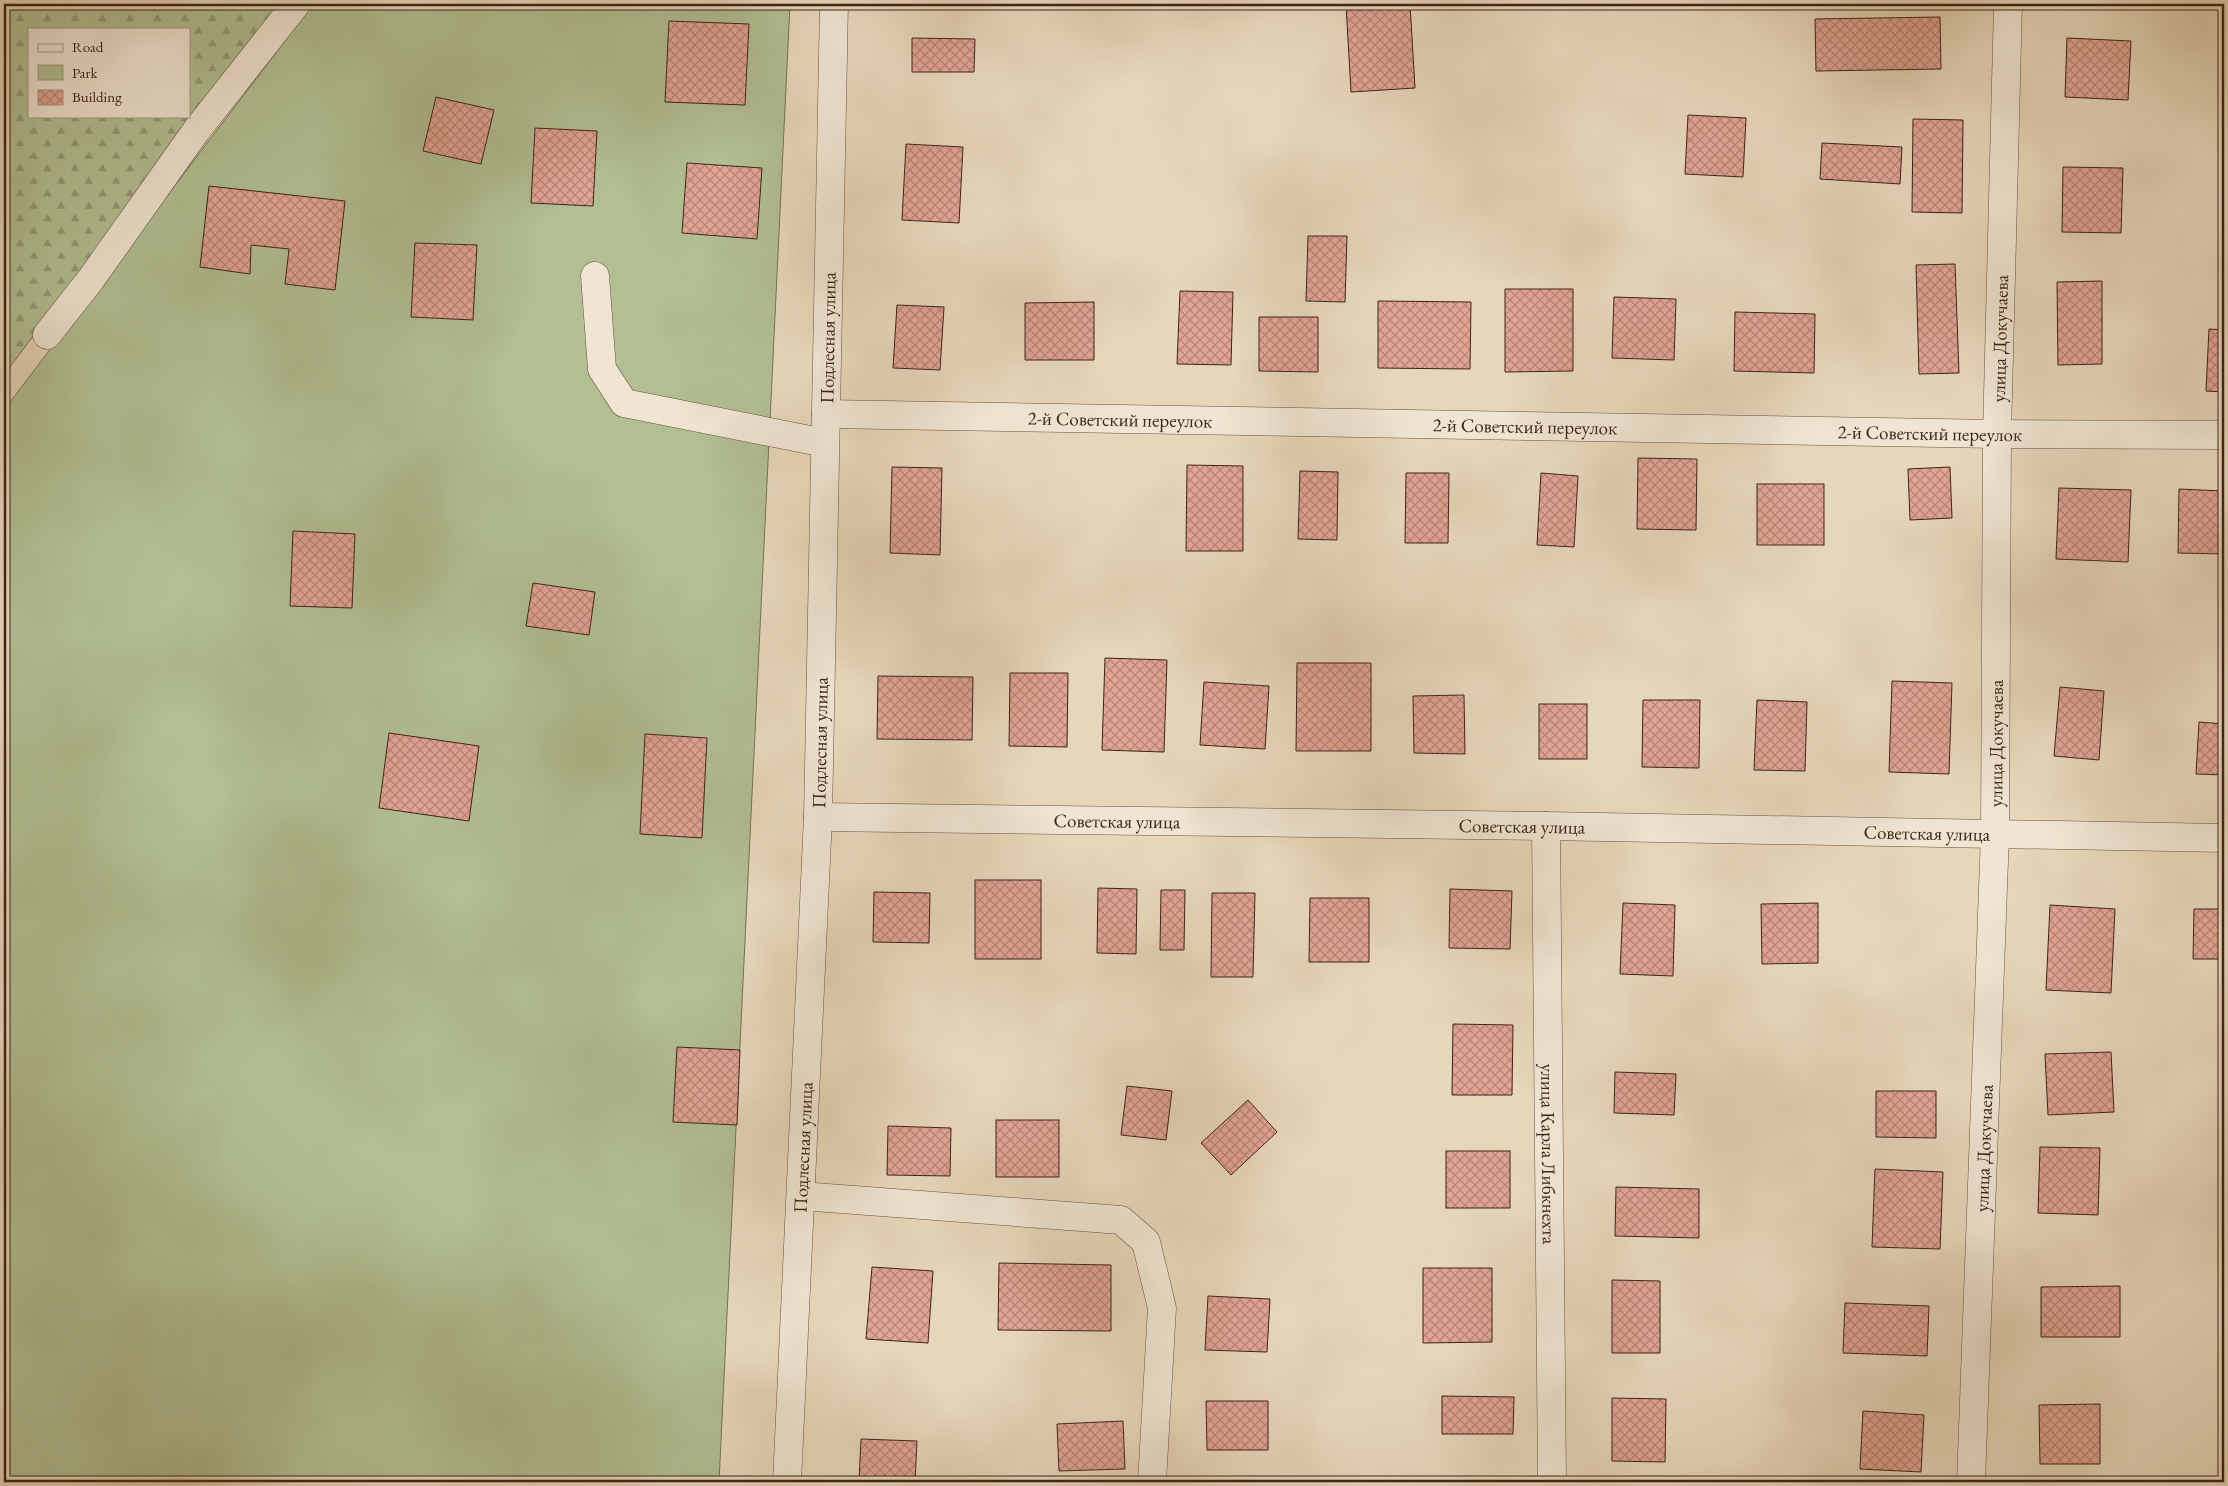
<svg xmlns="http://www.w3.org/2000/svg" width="2228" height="1486" font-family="'EB Garamond',serif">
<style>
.forest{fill:url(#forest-firs);stroke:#777254;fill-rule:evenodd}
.green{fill:#b1bf93;stroke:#777254}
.building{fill:url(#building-cross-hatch);stroke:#3d2416}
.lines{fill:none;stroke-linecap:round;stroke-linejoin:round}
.minor-casing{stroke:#68513f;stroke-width:29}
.minor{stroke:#efe5d2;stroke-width:28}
.labels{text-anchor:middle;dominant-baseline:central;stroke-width:4;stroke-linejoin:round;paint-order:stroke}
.street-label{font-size:19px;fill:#3d2416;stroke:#efe5d2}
</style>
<defs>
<pattern id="forest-firs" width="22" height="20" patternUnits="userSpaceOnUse" patternTransform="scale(1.25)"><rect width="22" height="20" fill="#b1bf93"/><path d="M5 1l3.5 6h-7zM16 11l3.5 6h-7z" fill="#919b77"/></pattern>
<pattern id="building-cross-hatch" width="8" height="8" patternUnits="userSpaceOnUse" patternTransform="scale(1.25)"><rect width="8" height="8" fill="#e2a493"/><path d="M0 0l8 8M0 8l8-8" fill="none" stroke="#b88577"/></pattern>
</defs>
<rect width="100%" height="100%" fill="#e7d7ba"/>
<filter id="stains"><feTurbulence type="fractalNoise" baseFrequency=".004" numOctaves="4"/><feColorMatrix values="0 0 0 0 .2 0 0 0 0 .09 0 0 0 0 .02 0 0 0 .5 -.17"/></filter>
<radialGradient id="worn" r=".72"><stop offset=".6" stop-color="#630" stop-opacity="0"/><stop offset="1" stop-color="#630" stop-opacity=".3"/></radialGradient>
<path class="forest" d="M4,4h278l-278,371zM29,29h160v87h-160z"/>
<polygon class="green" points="313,4 790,4 719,1482 4,1482 4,410"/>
<g class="building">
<polygon points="1346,4 1410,4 1415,88 1351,92"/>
<rect x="2058" y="4" width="64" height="2"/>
<polygon points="1940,17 1941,69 1816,71 1815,19"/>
<polygon points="669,21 749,24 745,105 665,102"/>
<polygon points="912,38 975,39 974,72 912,72"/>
<polygon points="2067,38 2131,41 2128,100 2065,97"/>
<polygon points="436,97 494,110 481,164 423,151"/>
<polygon points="1688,115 1746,118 1743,177 1685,174"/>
<polygon points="1913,119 1963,120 1962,213 1912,212"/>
<polygon points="535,128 597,131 593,206 531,203"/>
<polygon points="1822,143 1902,147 1900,184 1820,179"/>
<polygon points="906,144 963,147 959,223 902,220"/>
<polygon points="687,163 762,168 757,239 682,233"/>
<polygon points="2063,167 2123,168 2121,233 2062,232"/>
<polygon points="209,186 345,201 335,290 285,284 289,249 251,245 250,274 200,267"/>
<polygon points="1308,236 1347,236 1345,302 1306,301"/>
<polygon points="415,243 477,245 473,320 411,317"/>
<polygon points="1955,264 1959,373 1919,374 1916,265"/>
<polygon points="2102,281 2102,364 2058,365 2057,282"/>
<polygon points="1505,289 1573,289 1573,371 1505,372"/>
<polygon points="1180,291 1233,292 1231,365 1177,364"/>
<polygon points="1614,297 1676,299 1674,360 1612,358"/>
<polygon points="1378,301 1471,302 1470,369 1378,368"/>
<polygon points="1094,302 1094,360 1025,360 1025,303"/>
<polygon points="897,305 944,307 940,370 893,368"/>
<polygon points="1735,312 1815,314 1814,373 1734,371"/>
<polygon points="1259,317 1318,317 1318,372 1259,371"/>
<polygon points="2209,329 2224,330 2224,392 2206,391"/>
<polygon points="1638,458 1697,459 1696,530 1637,529"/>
<polygon points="1187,465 1243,466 1243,551 1186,551"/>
<polygon points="892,467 942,468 940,555 890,553"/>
<polygon points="1950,467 1952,518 1910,520 1908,469"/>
<polygon points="1300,471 1338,472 1337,540 1298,539"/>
<polygon points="1406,473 1449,473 1448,543 1405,543"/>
<polygon points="1541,473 1578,476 1574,547 1537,545"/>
<rect x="1757" y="484" width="67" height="61"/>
<polygon points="2059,488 2131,490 2128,562 2056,559"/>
<polygon points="2179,489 2224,491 2224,554 2178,553"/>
<polygon points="293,531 355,534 352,608 290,606"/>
<polygon points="533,583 595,592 589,635 526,626"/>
<polygon points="1105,658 1167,660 1164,752 1102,750"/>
<polygon points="1297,663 1371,663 1371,751 1296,751"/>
<polygon points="1010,673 1068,673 1067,747 1009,746"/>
<polygon points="878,676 973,677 972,740 877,739"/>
<polygon points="1892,681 1952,683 1949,774 1889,772"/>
<polygon points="1204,682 1269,686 1265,749 1200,745"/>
<polygon points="2060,687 2104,691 2099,760 2054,756"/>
<polygon points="1464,695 1465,754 1414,753 1413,696"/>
<polygon points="1643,700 1700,700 1699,768 1642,767"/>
<polygon points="1757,700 1807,702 1805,771 1754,770"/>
<rect x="1539" y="704" width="48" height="55"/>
<polygon points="2199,722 2224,724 2224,775 2196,774"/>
<polygon points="389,733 479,746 469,821 379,808"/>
<polygon points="645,734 707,738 702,838 640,834"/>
<rect x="975" y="880" width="66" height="79"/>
<polygon points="1098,888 1137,889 1136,954 1097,953"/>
<polygon points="1450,889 1512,891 1510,949 1449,948"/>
<polygon points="1161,890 1185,890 1184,950 1160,950"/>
<polygon points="874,892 930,893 929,943 873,942"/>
<polygon points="1212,893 1255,893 1253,977 1211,977"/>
<polygon points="1310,898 1369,898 1369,962 1309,962"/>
<polygon points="1623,903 1675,905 1673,976 1620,974"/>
<polygon points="1818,903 1818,963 1762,964 1761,904"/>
<polygon points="2050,905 2115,909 2111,993 2046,990"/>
<polygon points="2194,909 2224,909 2224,959 2193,959"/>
<polygon points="1453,1024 1513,1025 1512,1095 1452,1095"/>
<polygon points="677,1047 740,1050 737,1125 673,1122"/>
<polygon points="2111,1052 2114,1112 2048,1115 2045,1054"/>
<polygon points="1615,1072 1676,1074 1674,1115 1614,1113"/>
<polygon points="1127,1086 1172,1091 1166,1140 1121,1135"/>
<polygon points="1876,1091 1936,1091 1936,1138 1876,1137"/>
<polygon points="1248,1100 1277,1132 1231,1175 1201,1143"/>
<rect x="996" y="1120" width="63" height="57"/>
<polygon points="888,1126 951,1128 950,1176 887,1175"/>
<polygon points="2040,1147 2100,1148 2098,1215 2038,1213"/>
<rect x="1446" y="1151" width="64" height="57"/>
<polygon points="1875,1169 1943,1172 1940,1249 1872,1247"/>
<polygon points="1616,1187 1699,1189 1699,1238 1615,1236"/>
<polygon points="999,1263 1111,1265 1111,1331 998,1330"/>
<polygon points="872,1267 933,1271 928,1343 866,1339"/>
<polygon points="1423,1268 1492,1268 1492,1342 1423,1343"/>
<polygon points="1612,1280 1660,1281 1660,1353 1612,1353"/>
<polygon points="2120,1286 2120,1337 2041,1337 2041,1287"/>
<polygon points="1208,1296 1270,1299 1267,1352 1205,1350"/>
<polygon points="1845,1303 1929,1306 1927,1356 1843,1353"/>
<polygon points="1442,1396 1514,1397 1513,1434 1442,1434"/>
<polygon points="1612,1398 1666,1399 1665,1462 1612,1461"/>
<polygon points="1206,1401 1268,1401 1268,1450 1207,1450"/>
<polygon points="2100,1404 2100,1464 2040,1464 2039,1405"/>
<polygon points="1863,1411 1924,1415 1921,1472 1860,1469"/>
<polygon points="1123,1421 1125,1469 1059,1471 1057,1424"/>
<polygon points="861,1439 917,1441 915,1482 859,1482"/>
</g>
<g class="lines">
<g class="minor-casing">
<g id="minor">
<polyline points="595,276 602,369 624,403 825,443"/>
<polyline points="47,335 91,279 196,131 296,4"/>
<path id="s1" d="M826,414l1171,20 227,1"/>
<path id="s2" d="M818,817l728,9 678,12"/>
<path id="s3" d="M1546,826l6,656"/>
<polyline points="801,1196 1121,1220 1146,1242 1162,1308 1152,1482"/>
<path id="s4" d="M787,1482l31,-665 16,-813"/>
<path id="s5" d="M1971,1482l24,-648 2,-400 11,-430"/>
</g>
</g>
<use href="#minor" class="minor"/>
</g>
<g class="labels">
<g class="street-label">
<text stroke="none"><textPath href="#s4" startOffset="1145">Подлесная улица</textPath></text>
<text stroke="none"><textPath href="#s5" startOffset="1144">улица Докучаева</textPath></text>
<text stroke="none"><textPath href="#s1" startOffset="294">2-й Советский переулок</textPath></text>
<text stroke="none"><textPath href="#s1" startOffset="699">2-й Советский переулок</textPath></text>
<text stroke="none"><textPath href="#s1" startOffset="1104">2-й Советский переулок</textPath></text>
<text stroke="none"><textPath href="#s4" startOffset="740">Подлесная улица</textPath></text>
<text stroke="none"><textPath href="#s5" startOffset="739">улица Докучаева</textPath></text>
<text stroke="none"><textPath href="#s2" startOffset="299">Советская улица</textPath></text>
<text stroke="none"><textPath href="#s2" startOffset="704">Советская улица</textPath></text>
<text stroke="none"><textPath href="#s2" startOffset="1109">Советская улица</textPath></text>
<text stroke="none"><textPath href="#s4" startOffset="335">Подлесная улица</textPath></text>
<text stroke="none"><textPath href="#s5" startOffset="334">улица Докучаева</textPath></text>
<text stroke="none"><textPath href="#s3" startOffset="328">улица Карла Либкнехта</textPath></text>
</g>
</g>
<rect width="2228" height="1486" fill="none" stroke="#e7d7ba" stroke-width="20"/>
<rect x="5" y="5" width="2218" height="1476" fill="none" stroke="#3d2416" stroke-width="2.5"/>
<rect x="10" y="10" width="2208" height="1466" fill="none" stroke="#3d2416"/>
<rect x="28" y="28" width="162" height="90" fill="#efe5d2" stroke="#a89887"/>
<rect x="38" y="44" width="25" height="8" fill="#efe5d2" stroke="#a89887"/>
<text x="72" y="52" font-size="15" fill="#3d2416">Road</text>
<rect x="38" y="65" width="25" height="15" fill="#b1bf93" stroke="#a89887"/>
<text x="72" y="78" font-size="15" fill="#3d2416">Park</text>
<rect x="38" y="90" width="25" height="15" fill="url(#building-cross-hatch)" stroke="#a89887"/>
<text x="72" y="102" font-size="15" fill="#3d2416">Building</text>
<rect width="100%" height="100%" filter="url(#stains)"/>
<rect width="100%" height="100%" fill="url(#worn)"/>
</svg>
